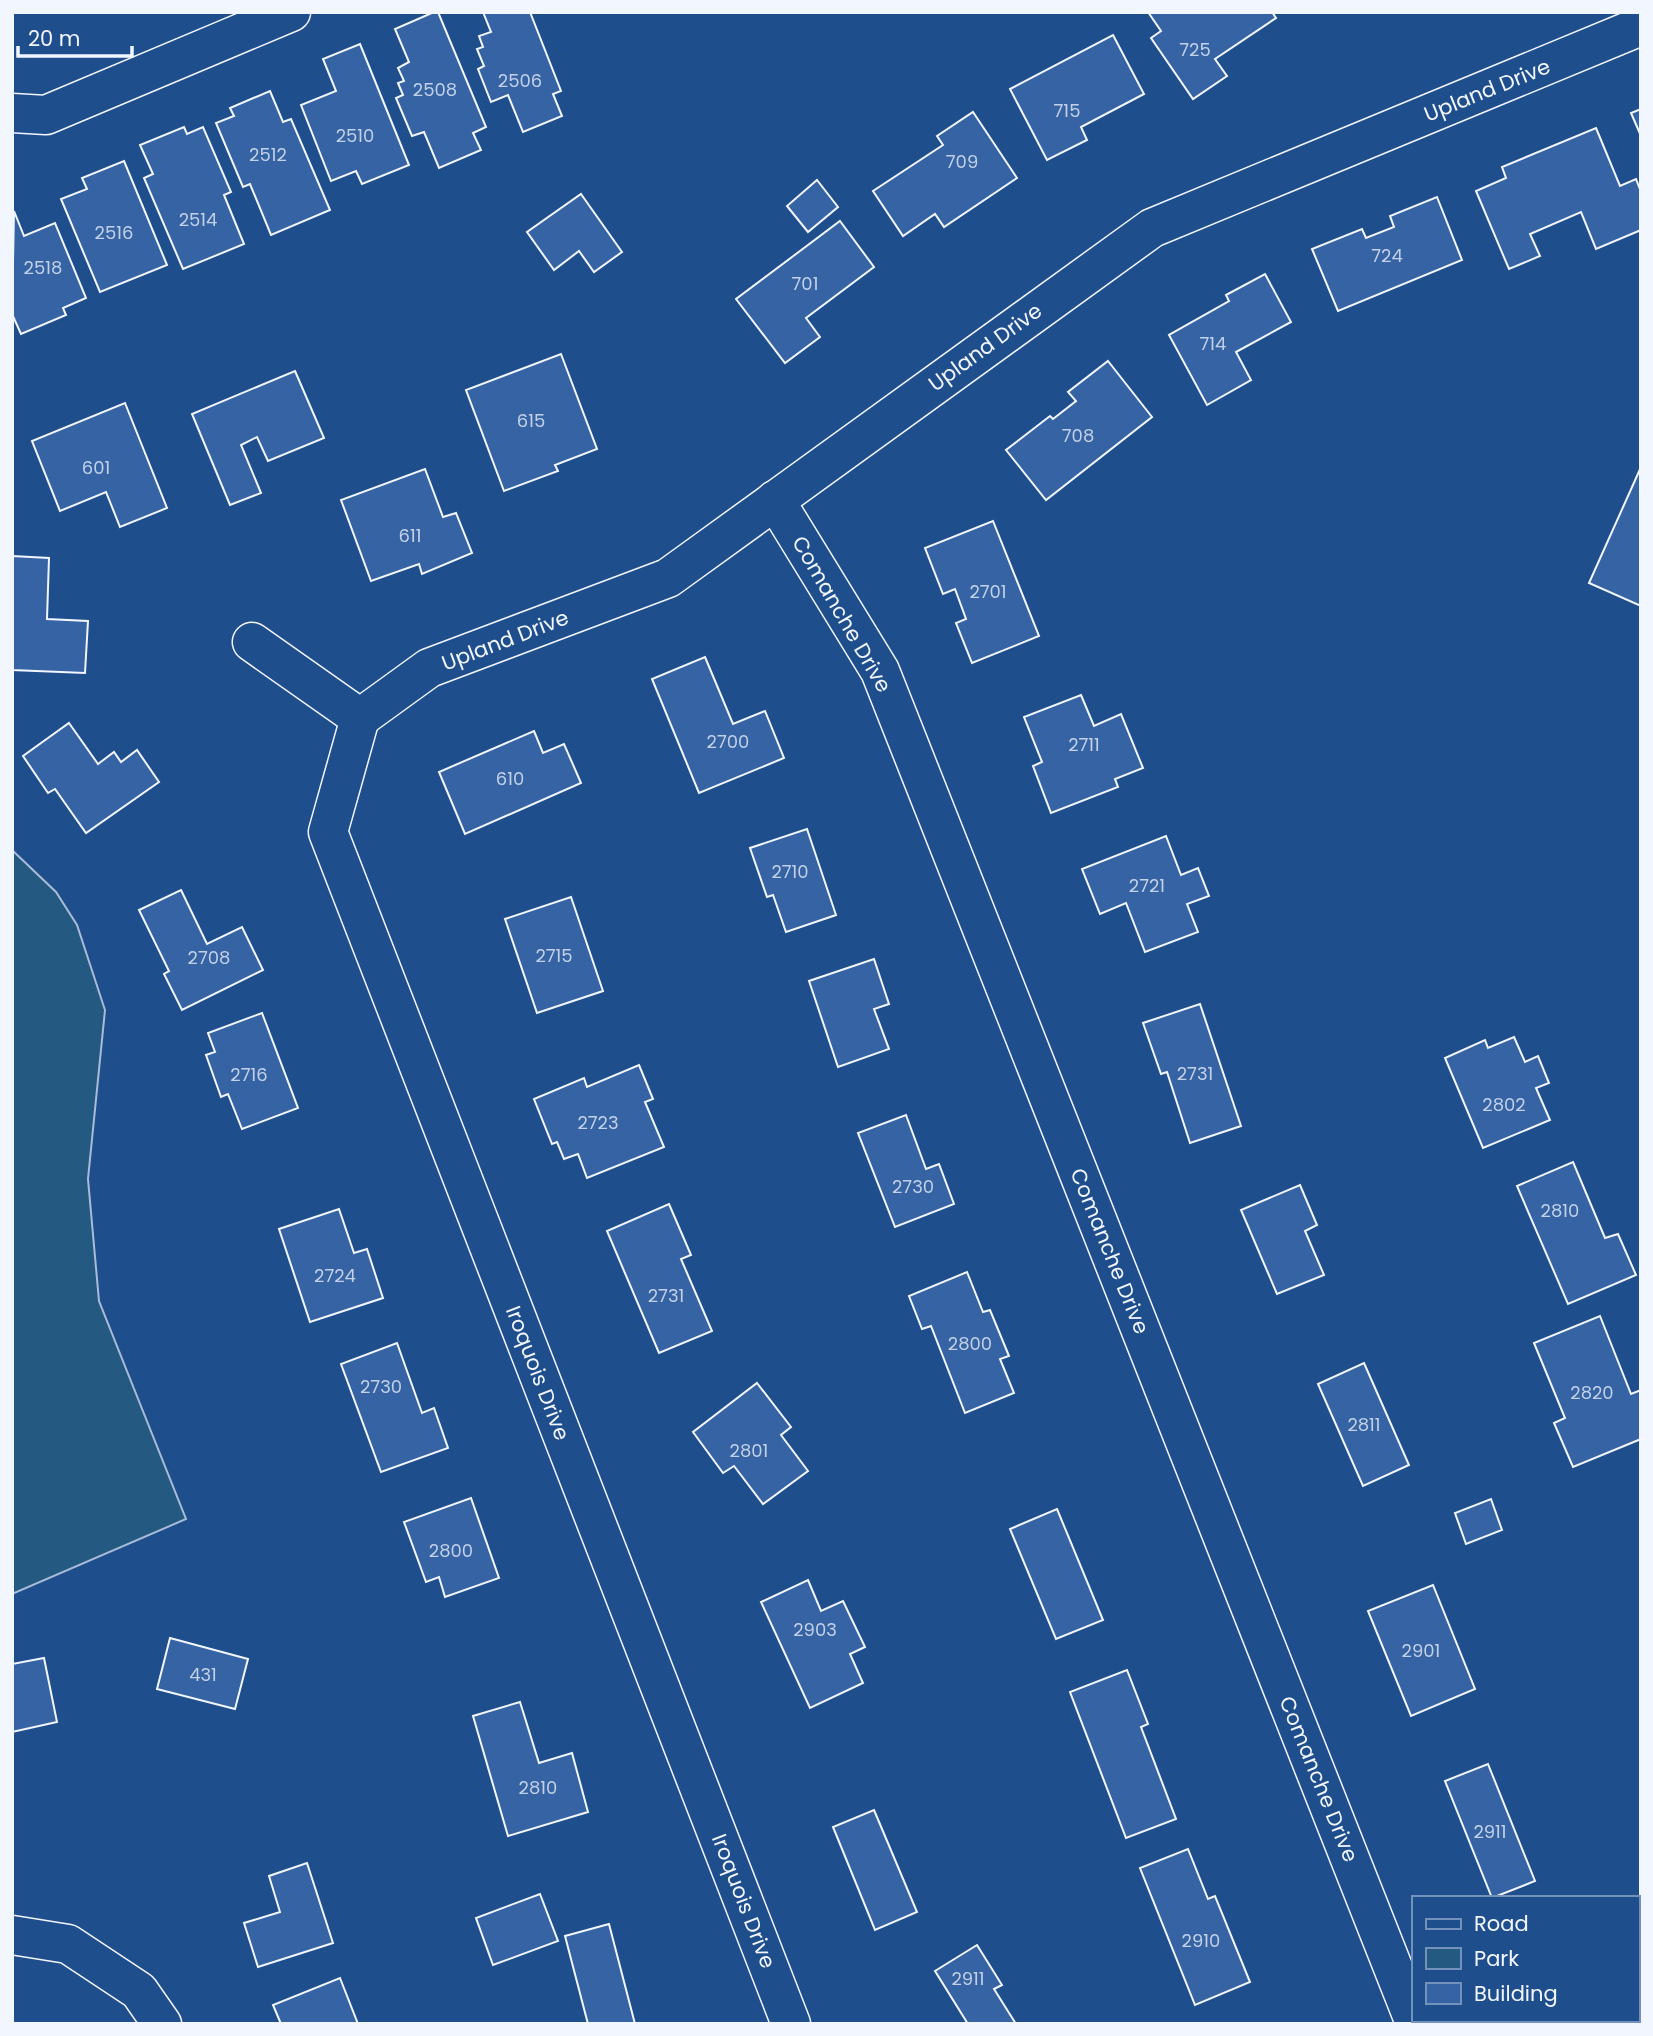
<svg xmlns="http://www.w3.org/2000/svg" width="1653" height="2036" font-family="Poppins,sans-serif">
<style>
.green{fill:#245a82;stroke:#a8bbd7;stroke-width:2}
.building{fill:#3563a3;stroke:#f2f6ff;stroke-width:2}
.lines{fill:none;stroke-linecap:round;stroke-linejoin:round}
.minor-casing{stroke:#f2f6ff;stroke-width:41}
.minor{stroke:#1f4e8c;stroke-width:38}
.labels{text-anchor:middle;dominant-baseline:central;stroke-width:5;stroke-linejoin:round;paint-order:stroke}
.number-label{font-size:18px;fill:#c3d1e8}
.street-label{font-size:21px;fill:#f2f6ff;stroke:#1f4e8c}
</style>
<rect width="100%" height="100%" fill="#1f4e8c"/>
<polygon class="green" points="12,850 56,892 77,925 105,1010 88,1179 99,1301 186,1519 12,1594"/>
<g class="building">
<polygon points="434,12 438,12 486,127 473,133 481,150 439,168 424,132 412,136 396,98 403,95 398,83 404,81 398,68 409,62 395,29"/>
<polygon points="483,12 530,12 561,91 553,94 562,116 523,132 508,95 491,102 478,69 484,66 477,49 483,47 479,36 491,32"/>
<polygon points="1148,12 1272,12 1276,18 1215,59 1227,76 1193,99 1151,38 1161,31"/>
<polygon points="1113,35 1144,94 1081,127 1087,140 1047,160 1010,89"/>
<polygon points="360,44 409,165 362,184 356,171 331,181 301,105 336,91 323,59"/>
<polygon points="270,91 283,122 291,119 330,210 271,235 250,184 243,187 216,123 234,116 230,108"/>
<polygon points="1641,109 1641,136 1631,113"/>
<polygon points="973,112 1017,178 944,227 935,214 903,236 873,191 943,145 937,136"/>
<polygon points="184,127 187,134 203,127 231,192 224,195 244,244 183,269 144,178 153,174 140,145"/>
<polygon points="1596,128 1620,186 1636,179 1641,192 1641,230 1596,249 1581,212 1530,234 1540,256 1509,269 1476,191 1506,178 1502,167"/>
<polygon points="124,161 167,265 100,292 61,199 87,189 82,178"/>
<polygon points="817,180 838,207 808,232 787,206"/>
<polygon points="581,194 622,252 594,272 579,251 554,270 527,232"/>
<polygon points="1437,197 1462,260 1338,311 1312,249 1362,229 1366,238 1394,227 1390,216"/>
<polygon points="14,211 24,236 55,223 86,298 63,308 66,315 21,334 12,314"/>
<polygon points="840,221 874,267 806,318 820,337 785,363 736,299"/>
<polygon points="1265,274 1291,322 1236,352 1251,380 1207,405 1169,335 1229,301 1226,295"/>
<polygon points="561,354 597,449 555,465 558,471 504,491 466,390"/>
<polygon points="1108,361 1152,417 1046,500 1006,450 1050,416 1053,419 1076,401 1068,392"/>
<polygon points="295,371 324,438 268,461 257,437 241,445 261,493 230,505 192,414"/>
<polygon points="125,403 167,508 120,527 106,492 60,511 32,441"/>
<polygon points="1641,467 1641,606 1589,583"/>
<polygon points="425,469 443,517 456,513 472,553 422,574 419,564 371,581 341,500"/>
<polygon points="993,521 1039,636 972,663 956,623 966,619 955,589 943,594 925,548"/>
<polygon points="12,556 49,558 47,619 88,621 85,673 12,670"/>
<polygon points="705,657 733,724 765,711 784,758 699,793 652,679"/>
<polygon points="1081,695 1094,726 1121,714 1143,768 1115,779 1118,787 1051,813 1033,766 1042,762 1024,717"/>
<polygon points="69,723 98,764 114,752 121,762 137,750 159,782 86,833 55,789 48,793 23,756"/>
<polygon points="534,731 543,753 564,744 581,783 465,834 439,772"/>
<polygon points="807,829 836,915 786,932 773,895 767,897 750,848"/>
<polygon points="1166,836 1181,875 1198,868 1209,896 1187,904 1198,932 1145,952 1126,903 1100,914 1082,869"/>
<polygon points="181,890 207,944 242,927 263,970 182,1010 164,974 169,971 139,910"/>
<polygon points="571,897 603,991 537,1013 505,919"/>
<polygon points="874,959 889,1004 874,1009 889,1049 838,1067 809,981"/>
<polygon points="1200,1004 1241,1126 1190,1143 1167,1072 1161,1074 1143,1023"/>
<polygon points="262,1013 298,1108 242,1129 228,1094 221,1097 206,1055 215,1052 208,1033"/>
<polygon points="1514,1037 1525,1062 1538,1056 1549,1083 1536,1088 1550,1120 1483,1148 1445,1058 1485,1040 1488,1048"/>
<polygon points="639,1065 653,1099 645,1102 664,1147 587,1178 578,1154 564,1159 557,1142 552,1144 534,1099 584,1078 587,1087"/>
<polygon points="906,1115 926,1169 939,1164 954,1204 895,1227 858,1133"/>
<polygon points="1573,1162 1605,1238 1618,1234 1636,1275 1568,1304 1517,1186"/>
<polygon points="1300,1185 1317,1225 1305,1231 1324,1275 1277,1294 1241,1210"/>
<polygon points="669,1204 691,1255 681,1259 712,1331 659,1353 607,1231"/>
<polygon points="339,1209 354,1253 367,1249 383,1298 310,1322 279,1229"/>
<polygon points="967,1272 983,1312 990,1310 1009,1356 1000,1359 1014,1393 965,1413 931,1326 922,1329 909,1296"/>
<polygon points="1600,1316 1631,1394 1641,1390 1641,1439 1573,1467 1554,1423 1565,1418 1534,1343"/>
<polygon points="397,1343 422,1413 434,1408 448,1448 381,1472 341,1364"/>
<polygon points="1364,1363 1409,1465 1363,1486 1318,1384"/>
<polygon points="757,1383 791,1427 781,1435 808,1471 763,1504 734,1466 723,1473 693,1432"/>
<polygon points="471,1498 499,1578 445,1597 439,1577 426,1582 404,1522"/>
<polygon points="1491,1499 1502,1530 1466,1544 1455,1513"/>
<polygon points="1057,1509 1103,1620 1056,1639 1010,1529"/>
<polygon points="808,1580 821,1611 843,1601 865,1647 850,1654 863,1683 810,1708 761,1602"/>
<polygon points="1433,1585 1475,1689 1411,1716 1368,1611"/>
<polygon points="170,1638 248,1659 235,1709 157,1689"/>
<polygon points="44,1658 57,1722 12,1732 12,1664"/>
<polygon points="1127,1670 1148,1724 1141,1727 1176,1819 1126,1838 1070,1692"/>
<polygon points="520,1702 539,1763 572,1753 588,1812 508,1836 473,1716"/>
<polygon points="1488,1764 1535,1881 1492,1898 1445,1781"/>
<polygon points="874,1810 917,1912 875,1930 833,1827"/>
<polygon points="1188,1849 1208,1899 1215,1896 1250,1982 1195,2005 1140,1868"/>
<polygon points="307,1863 333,1943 258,1967 244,1923 280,1912 269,1876"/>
<polygon points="540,1894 558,1941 493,1965 476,1918"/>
<polygon points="609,1924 635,2024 588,2024 565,1936"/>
<polygon points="977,1945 1002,1985 994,1989 1016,2024 968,2024 935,1971"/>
<polygon points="340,1978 358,2024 281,2024 273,2005"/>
<polygon points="1641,2006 1641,2024 1587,2024 1598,2020 1637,2020 1637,2007"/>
</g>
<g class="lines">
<g class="minor-casing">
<g id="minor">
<polyline points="12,113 46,115 291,12"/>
<polyline points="775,500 880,671 1413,2018"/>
<polyline points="252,642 360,718"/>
<polyline points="360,718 429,668 668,578 1152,228 1641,26"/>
<polyline points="360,718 328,832 791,2024"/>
<polyline points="12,1935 68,1944 139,1991 162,2024"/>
</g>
</g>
<use href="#minor" class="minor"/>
</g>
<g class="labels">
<g class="number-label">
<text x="1195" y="49">725</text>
<text x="520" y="80">2506</text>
<text x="435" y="89">2508</text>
<text x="1067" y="110">715</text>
<text x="355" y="135">2510</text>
<text x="268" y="154">2512</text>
<text x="962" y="161">709</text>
<text x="198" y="219">2514</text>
<text x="114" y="232">2516</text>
<text x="1387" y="255">724</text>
<text x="43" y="267">2518</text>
<text x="805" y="283">701</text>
<text x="1213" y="343">714</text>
<text x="531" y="420">615</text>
<text x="1078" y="435">708</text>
<text x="96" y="467">601</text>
<text x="410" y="535">611</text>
<text x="988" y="591">2701</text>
<text x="728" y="741">2700</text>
<text x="1084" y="744">2711</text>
<text x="510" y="778">610</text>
<text x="790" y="871">2710</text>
<text x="1147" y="885">2721</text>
<text x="554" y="955">2715</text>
<text x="209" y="957">2708</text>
<text x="1195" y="1073">2731</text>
<text x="249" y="1074">2716</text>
<text x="1504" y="1104">2802</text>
<text x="598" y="1122">2723</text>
<text x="913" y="1186">2730</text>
<text x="1560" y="1210">2810</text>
<text x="335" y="1275">2724</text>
<text x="666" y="1295">2731</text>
<text x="970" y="1343">2800</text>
<text x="381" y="1386">2730</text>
<text x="1592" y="1392">2820</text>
<text x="1364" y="1424">2811</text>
<text x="749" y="1450">2801</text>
<text x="451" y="1550">2800</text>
<text x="815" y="1629">2903</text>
<text x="1421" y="1650">2901</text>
<text x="203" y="1674">431</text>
<text x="538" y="1787">2810</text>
<text x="1490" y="1831">2911</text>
<text x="1201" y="1940">2910</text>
<text x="968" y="1978">2911</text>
</g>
<g class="street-label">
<text transform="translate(1487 90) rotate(-22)">Upland Drive</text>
<text transform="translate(985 347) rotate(-36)">Upland Drive</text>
<text transform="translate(842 614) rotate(60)">Comanche Drive</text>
<text transform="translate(505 640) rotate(-21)">Upland Drive</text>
<text transform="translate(1110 1251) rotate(68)">Comanche Drive</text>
<text transform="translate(538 1373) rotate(69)">Iroquois Drive</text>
<text transform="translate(1319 1779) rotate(68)">Comanche Drive</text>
<text transform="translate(744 1901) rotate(69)">Iroquois Drive</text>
</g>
</g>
<rect width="1653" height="2036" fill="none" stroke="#f2f6ff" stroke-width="28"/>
<rect x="1412" y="1896" width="228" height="126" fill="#1f4e8c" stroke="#7391ba" stroke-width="2"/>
<rect x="1426" y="1919" width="35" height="10" fill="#1f4e8c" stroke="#7391ba" stroke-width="2"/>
<text x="1474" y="1931" font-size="21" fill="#f2f6ff">Road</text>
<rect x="1426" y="1948" width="35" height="21" fill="#245a82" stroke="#7391ba" stroke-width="2"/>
<text x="1474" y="1966" font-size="21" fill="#f2f6ff">Park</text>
<rect x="1426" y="1983" width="35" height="21" fill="#3563a3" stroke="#7391ba" stroke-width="2"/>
<text x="1474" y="2001" font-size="21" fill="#f2f6ff">Building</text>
<path d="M18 46v10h114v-10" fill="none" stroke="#f2f6ff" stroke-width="3.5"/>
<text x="28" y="46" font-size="21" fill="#f2f6ff" stroke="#1f4e8c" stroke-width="5" paint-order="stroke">20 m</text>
</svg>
